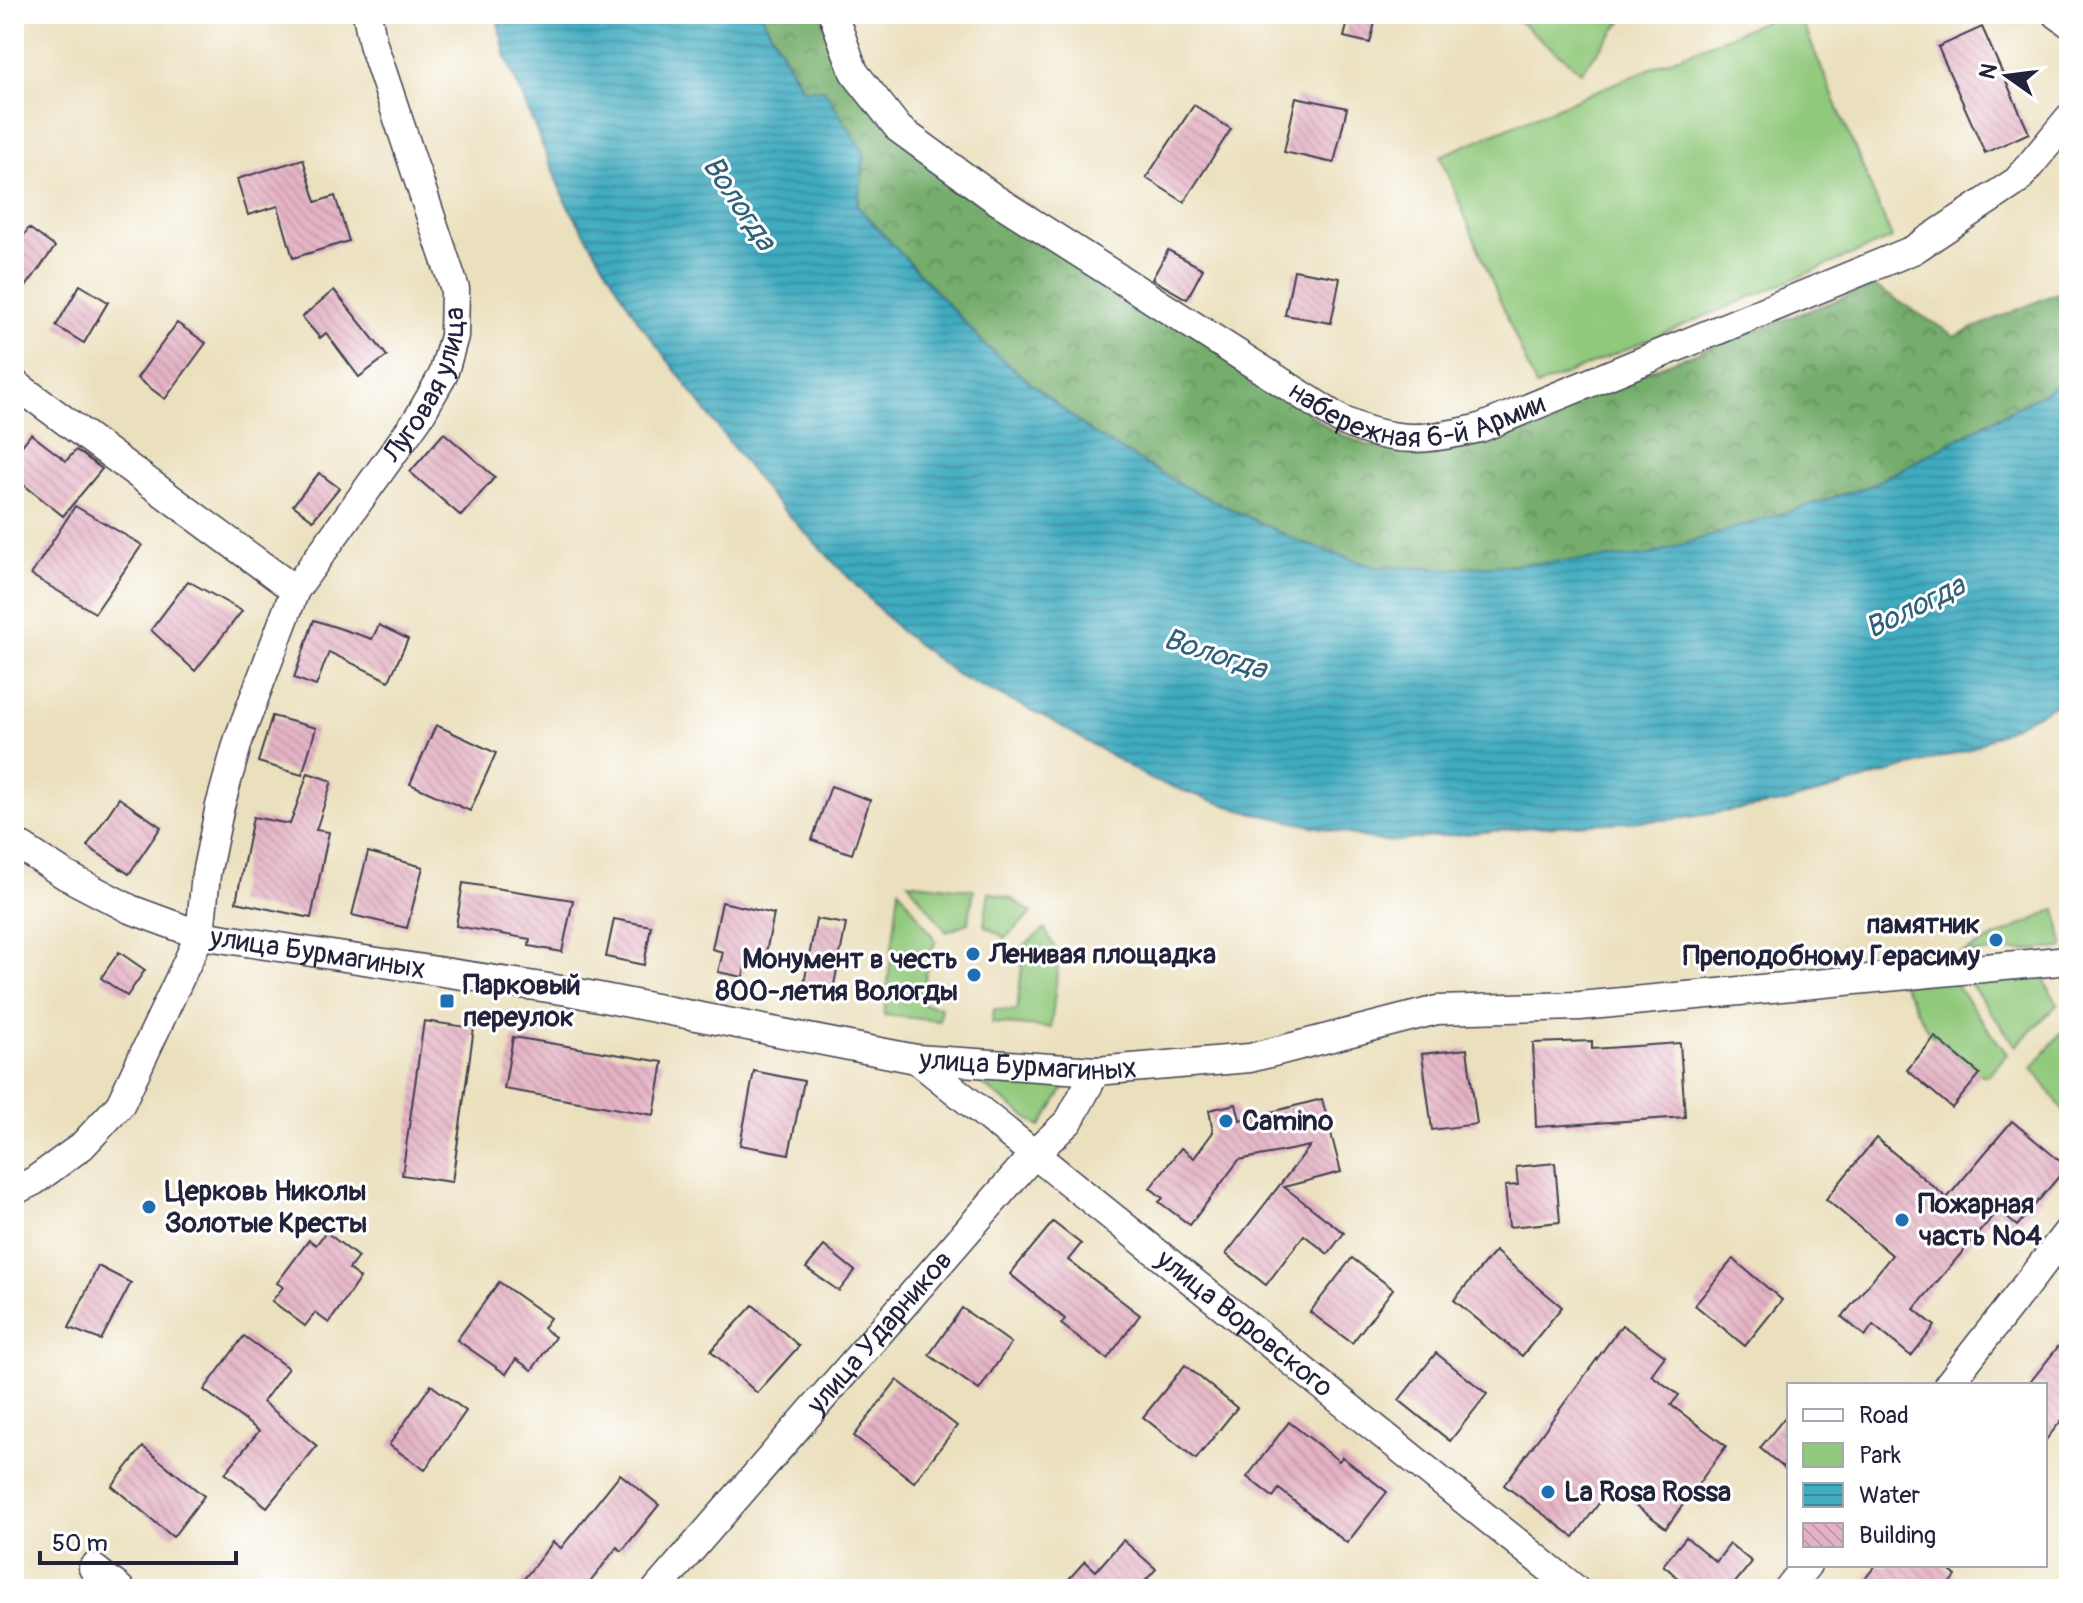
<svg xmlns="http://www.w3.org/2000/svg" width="2083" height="1603" font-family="Pangolin,sans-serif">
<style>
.green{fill:#91c97c;stroke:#5a765c;stroke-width:2}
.forest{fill:url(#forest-crowns);stroke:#4b6854;stroke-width:2}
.water{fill:url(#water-rules);stroke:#32667e;stroke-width:2}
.building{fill:url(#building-back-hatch)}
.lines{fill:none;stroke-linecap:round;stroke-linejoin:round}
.minor-casing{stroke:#403e4f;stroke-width:31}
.minor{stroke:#fff;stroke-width:28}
.poi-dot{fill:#1f6fb2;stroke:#fff;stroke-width:3}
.labels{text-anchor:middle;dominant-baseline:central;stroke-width:6;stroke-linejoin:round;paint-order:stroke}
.street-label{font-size:28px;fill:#22223b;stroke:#fff}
.poi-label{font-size:28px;font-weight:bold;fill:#22223b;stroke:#fff;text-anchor:start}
.water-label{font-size:30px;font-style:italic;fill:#306077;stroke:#fff}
</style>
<defs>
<pattern id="forest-crowns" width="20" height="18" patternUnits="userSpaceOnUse" patternTransform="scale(2)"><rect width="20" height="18" fill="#74ad6c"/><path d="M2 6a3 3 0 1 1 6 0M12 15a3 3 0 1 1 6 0" fill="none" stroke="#5f8c5a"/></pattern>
<pattern id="water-rules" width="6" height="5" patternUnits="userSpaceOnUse" patternTransform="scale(2)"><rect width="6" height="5" fill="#41abc0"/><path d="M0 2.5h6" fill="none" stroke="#368b9d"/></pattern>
<pattern id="building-back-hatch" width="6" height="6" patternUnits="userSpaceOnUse" patternTransform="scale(2)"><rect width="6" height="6" fill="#e4b2c4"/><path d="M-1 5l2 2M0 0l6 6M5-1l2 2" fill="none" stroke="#c399a9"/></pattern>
</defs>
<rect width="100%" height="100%" fill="#fff"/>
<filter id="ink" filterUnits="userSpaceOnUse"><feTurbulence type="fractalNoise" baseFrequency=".0125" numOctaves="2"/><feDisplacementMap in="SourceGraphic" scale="16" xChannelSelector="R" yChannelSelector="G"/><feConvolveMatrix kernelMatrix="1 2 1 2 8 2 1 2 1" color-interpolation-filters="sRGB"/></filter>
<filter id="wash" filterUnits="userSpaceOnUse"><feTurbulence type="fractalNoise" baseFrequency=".006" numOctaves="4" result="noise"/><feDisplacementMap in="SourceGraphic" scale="32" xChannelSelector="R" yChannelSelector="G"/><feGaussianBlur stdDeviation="1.8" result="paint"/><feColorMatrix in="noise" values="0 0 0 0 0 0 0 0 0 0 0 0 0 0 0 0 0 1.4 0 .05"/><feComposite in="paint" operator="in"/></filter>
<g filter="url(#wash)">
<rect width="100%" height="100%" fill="#ebe0be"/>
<g class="green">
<polygon points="1510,14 1628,14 1581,72"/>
<polygon points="1781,14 1799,14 1892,238 1536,387 1440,156"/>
<polygon points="908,882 974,890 968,923 947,932"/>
<polygon points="899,889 936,941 928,957 922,1004 941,1007 939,1021 884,1015"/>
<polygon points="989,892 1012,899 1032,913 1005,938 984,925"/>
<polygon points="2056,909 2064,948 1960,954"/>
<polygon points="1045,929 1059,956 1051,1028 992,1023 994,1009 1017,1011 1022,967 1016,952"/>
<polygon points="2037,969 2058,1004 2016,1046 1963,974"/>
<polygon points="1950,977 2007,1054 1988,1076 1979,1074 1929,1033 1902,983"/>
<polygon points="2069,1023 2069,1118 2032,1068"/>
<polygon points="975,1079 1065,1087 1040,1127"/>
</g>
<polygon class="forest" points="761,14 821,14 846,75 1333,431 1366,445 1397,450 1653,369 1874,286 1955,336 2069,288 2069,379 1870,486 1646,556 1446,569 1375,567 1300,542 1189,489 1092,433 988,348 857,206 865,154 803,89"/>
<polygon class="water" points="496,14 761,14 802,89 824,89 865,154 857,206 988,348 1092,433 1189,489 1300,542 1375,567 1446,569 1646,556 1870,486 2069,379 2069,698 1970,749 1788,802 1677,819 1523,828 1385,842 1240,810 1152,780 1047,718 957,675 900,631 768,494 639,322 565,201 506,57"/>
<g id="blocks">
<g class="building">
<polygon points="1350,14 1376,18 1370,43 1344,37"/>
<polygon points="1982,27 2029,133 1985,153 1938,47"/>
<polygon points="1296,97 1347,108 1334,163 1284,152"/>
<polygon points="1194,105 1231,129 1184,202 1146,178"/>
<polygon points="303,159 316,202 335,196 349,241 293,258 278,206 248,215 237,179"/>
<polygon points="29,228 55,247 14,303 14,249"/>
<polygon points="1168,250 1203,269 1187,299 1152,279"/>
<polygon points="1294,270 1340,278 1331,323 1285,315"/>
<polygon points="80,285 108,302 84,343 56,326"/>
<polygon points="334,290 387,356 359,377 326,333 320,338 302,317"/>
<polygon points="177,323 206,343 165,399 137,378"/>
<polygon points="444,433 495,477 461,516 410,472"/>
<polygon points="31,434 66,461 76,450 102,469 63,516 14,477 14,456"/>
<polygon points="319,473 339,488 313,520 293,505"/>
<polygon points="75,506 142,545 95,613 31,575"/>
<polygon points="188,581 242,611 195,671 151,630"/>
<polygon points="314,620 372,639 379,625 408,639 389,681 329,652 316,686 294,678"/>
<polygon points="272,716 316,728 302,775 258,762"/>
<polygon points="436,725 496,753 470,811 410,784"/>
<polygon points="308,773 332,781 316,830 329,832 311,918 236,902 253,817 290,824"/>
<polygon points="831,786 870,800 852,854 812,840"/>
<polygon points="119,798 161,827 129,874 87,846"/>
<polygon points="368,852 423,867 407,928 352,915"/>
<polygon points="463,883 573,900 562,952 529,946 530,939 456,926"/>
<polygon points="722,902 774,914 764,962 747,958 743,977 718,972 723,952 712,949"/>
<polygon points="614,919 651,926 644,965 606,957"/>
<polygon points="816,919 846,924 833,990 804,984"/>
<polygon points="119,952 145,970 127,996 101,978"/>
<polygon points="424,1021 474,1028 452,1182 402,1175"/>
<polygon points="513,1037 663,1062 654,1115 504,1089"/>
<polygon points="1935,1037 1980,1074 1952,1108 1907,1070"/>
<polygon points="1592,1041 1592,1049 1680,1043 1685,1117 1536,1127 1533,1043"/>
<polygon points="1467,1049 1477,1124 1432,1130 1422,1054"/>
<polygon points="754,1071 804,1081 789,1154 740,1145"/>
<polygon points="1322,1099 1341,1172 1284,1187 1344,1233 1328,1254 1304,1235 1266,1285 1226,1254 1310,1146 1239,1160 1190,1225 1159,1202 1163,1198 1150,1188 1181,1148 1194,1158 1213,1132 1209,1110 1236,1104 1240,1120"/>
<polygon points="2012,1121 2067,1167 2017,1226 1998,1210 1914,1309 1935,1326 1911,1356 1873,1325 1865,1336 1842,1317 1892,1255 1826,1199 1876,1138 1947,1198"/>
<polygon points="1555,1163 1560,1222 1509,1227 1505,1186 1518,1185 1516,1167"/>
<polygon points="1053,1222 1081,1244 1068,1260 1140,1315 1107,1359 1061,1324 1065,1319 1010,1274"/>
<polygon points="326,1232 358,1257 349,1269 360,1278 329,1323 315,1313 305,1326 272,1301 283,1287 277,1283 309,1240 316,1245"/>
<polygon points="824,1246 855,1271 839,1291 806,1268"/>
<polygon points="1495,1251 1562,1307 1522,1356 1454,1300"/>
<polygon points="1352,1258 1393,1289 1352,1343 1310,1312"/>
<polygon points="1733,1259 1782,1300 1745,1346 1695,1305"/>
<polygon points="98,1266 131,1283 101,1340 69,1328"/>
<polygon points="499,1282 550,1318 543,1328 555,1337 532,1370 516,1359 506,1374 457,1340"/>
<polygon points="753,1305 799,1346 757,1393 711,1351"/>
<polygon points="962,1308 1011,1343 979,1390 929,1355"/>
<polygon points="1622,1325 1665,1356 1651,1375 1679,1395 1671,1405 1726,1446 1666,1528 1611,1487 1574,1537 1504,1485"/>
<polygon points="2069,1333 2069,1411 2045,1441 2045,1385 2028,1385"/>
<polygon points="244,1336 288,1368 263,1402 317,1446 267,1507 225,1473 259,1431 204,1390"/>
<polygon points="1436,1353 1487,1394 1450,1441 1399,1400"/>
<polygon points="1185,1365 1237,1408 1196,1459 1143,1417"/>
<polygon points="897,1380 957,1426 914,1482 854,1436"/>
<polygon points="431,1385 466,1411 425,1470 389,1445"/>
<polygon points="1789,1412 1789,1472 1760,1448"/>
<polygon points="1289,1422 1339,1461 1342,1457 1387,1492 1347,1543 1279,1489 1273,1497 1247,1477"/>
<polygon points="143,1447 204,1496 173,1537 112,1486"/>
<polygon points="620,1474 659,1505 622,1551 617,1547 585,1589 516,1589 553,1542 561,1548"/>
<polygon points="1686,1537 1716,1562 1730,1544 1752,1562 1730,1589 1692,1589 1663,1565"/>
<polygon points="1123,1540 1156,1569 1138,1589 1060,1589 1085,1561 1096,1571"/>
<polygon points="1876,1565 1943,1565 1956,1576 1946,1589 1857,1589"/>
</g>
</g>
</g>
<g filter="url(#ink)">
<use href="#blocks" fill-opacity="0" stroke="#403e4f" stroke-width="2"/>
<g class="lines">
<g class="minor-casing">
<g id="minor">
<path id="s1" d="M833,14l21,58 45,57 96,70 346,221c52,24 85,21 139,8l433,-178 104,-69 52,-63"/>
<polyline points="2057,14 2069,23"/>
<polyline points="14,383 295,590 239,738 220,806 206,874 200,935 120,1105 82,1146 34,1181 14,1191"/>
<path id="s2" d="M295,590l124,-173 24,-42 11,-39 1,-47 -82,-245 -6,-30"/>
<path id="s3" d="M14,842l51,33 65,34 70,26 368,56 348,68 180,12 154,-13 187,-48 143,-4 489,-46"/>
<path id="s4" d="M916,1059l659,530"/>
<polyline points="1948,1385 2069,1230"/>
<polyline points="93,1568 120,1589"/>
<path id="s5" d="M657,1589l377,-435 35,-33 27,-50"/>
<polyline points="1788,1589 1807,1565"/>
</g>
</g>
<use href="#minor" class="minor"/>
</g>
</g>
<g class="poi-dot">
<circle cx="1996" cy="940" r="8"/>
<circle cx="973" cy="954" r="8"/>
<circle cx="974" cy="975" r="8"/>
<rect x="439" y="993" width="16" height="16" rx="4"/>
<circle cx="1226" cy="1121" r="8"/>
<circle cx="149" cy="1207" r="8"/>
<circle cx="1902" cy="1220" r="8"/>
<circle cx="1548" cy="1492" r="8"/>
</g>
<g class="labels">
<g class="street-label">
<text stroke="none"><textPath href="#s2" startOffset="246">Луговая улица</textPath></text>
<text stroke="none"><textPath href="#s1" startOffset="740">набережная 6-й Армии</textPath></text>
<text stroke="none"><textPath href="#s3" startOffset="328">улица Бурмагиных</textPath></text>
<text stroke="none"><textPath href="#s3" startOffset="1048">улица Бурмагиных</textPath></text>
<text stroke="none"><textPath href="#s4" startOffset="422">улица Воровского</textPath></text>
<text stroke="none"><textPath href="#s5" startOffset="340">улица Ударников</textPath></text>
</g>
<g class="poi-label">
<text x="1980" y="924" text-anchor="end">памятник<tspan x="1980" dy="32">Преподобному Герасиму</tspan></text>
<text x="989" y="954">Ленивая площадка</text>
<text x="958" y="959" text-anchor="end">Монумент в честь<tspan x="958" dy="32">800-летия Вологды</tspan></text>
<text x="463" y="985">Парковый<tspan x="463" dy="32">переулок</tspan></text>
<text x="1242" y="1121">Camino</text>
<text x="165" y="1191">Церковь Николы<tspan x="165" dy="32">Золотые Кресты</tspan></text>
<text x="1918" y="1204">Пожарная<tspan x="1918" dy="32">часть №4</tspan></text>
<text x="1564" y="1492">La Rosa Rossa</text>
</g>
<g class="water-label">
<text transform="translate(739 203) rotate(56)">Вологда</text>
<text transform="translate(1915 607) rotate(-26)">Вологда</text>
<text transform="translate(1215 654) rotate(18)">Вологда</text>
</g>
</g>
<rect width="2083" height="1603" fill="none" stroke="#fff" stroke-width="48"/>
<rect x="1787" y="1383" width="260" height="184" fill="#ffffff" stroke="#a7a7b1" stroke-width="2"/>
<rect x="1803" y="1409" width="40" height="12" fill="#ffffff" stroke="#a7a7b1" stroke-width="2"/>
<text x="1859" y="1423" font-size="24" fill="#22223b">Road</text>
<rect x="1803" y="1443" width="40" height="24" fill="#91c97c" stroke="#a7a7b1" stroke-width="2"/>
<text x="1859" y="1463" font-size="24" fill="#22223b">Park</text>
<rect x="1803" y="1483" width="40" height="24" fill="url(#water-rules)" stroke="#a7a7b1" stroke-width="2"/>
<text x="1859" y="1503" font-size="24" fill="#22223b">Water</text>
<rect x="1803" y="1523" width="40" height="24" fill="url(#building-back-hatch)" stroke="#a7a7b1" stroke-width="2"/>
<text x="1859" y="1543" font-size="24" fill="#22223b">Building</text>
<g transform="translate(2007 76) rotate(284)" stroke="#ffffff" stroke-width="6" paint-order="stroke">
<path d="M0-6L14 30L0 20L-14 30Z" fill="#22223b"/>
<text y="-12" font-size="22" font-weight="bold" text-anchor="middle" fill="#22223b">N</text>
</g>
<path d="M40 1551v12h196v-12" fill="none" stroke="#22223b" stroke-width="4"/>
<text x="52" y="1551" font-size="24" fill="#22223b" stroke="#ffffff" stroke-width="6" paint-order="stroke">50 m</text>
</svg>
